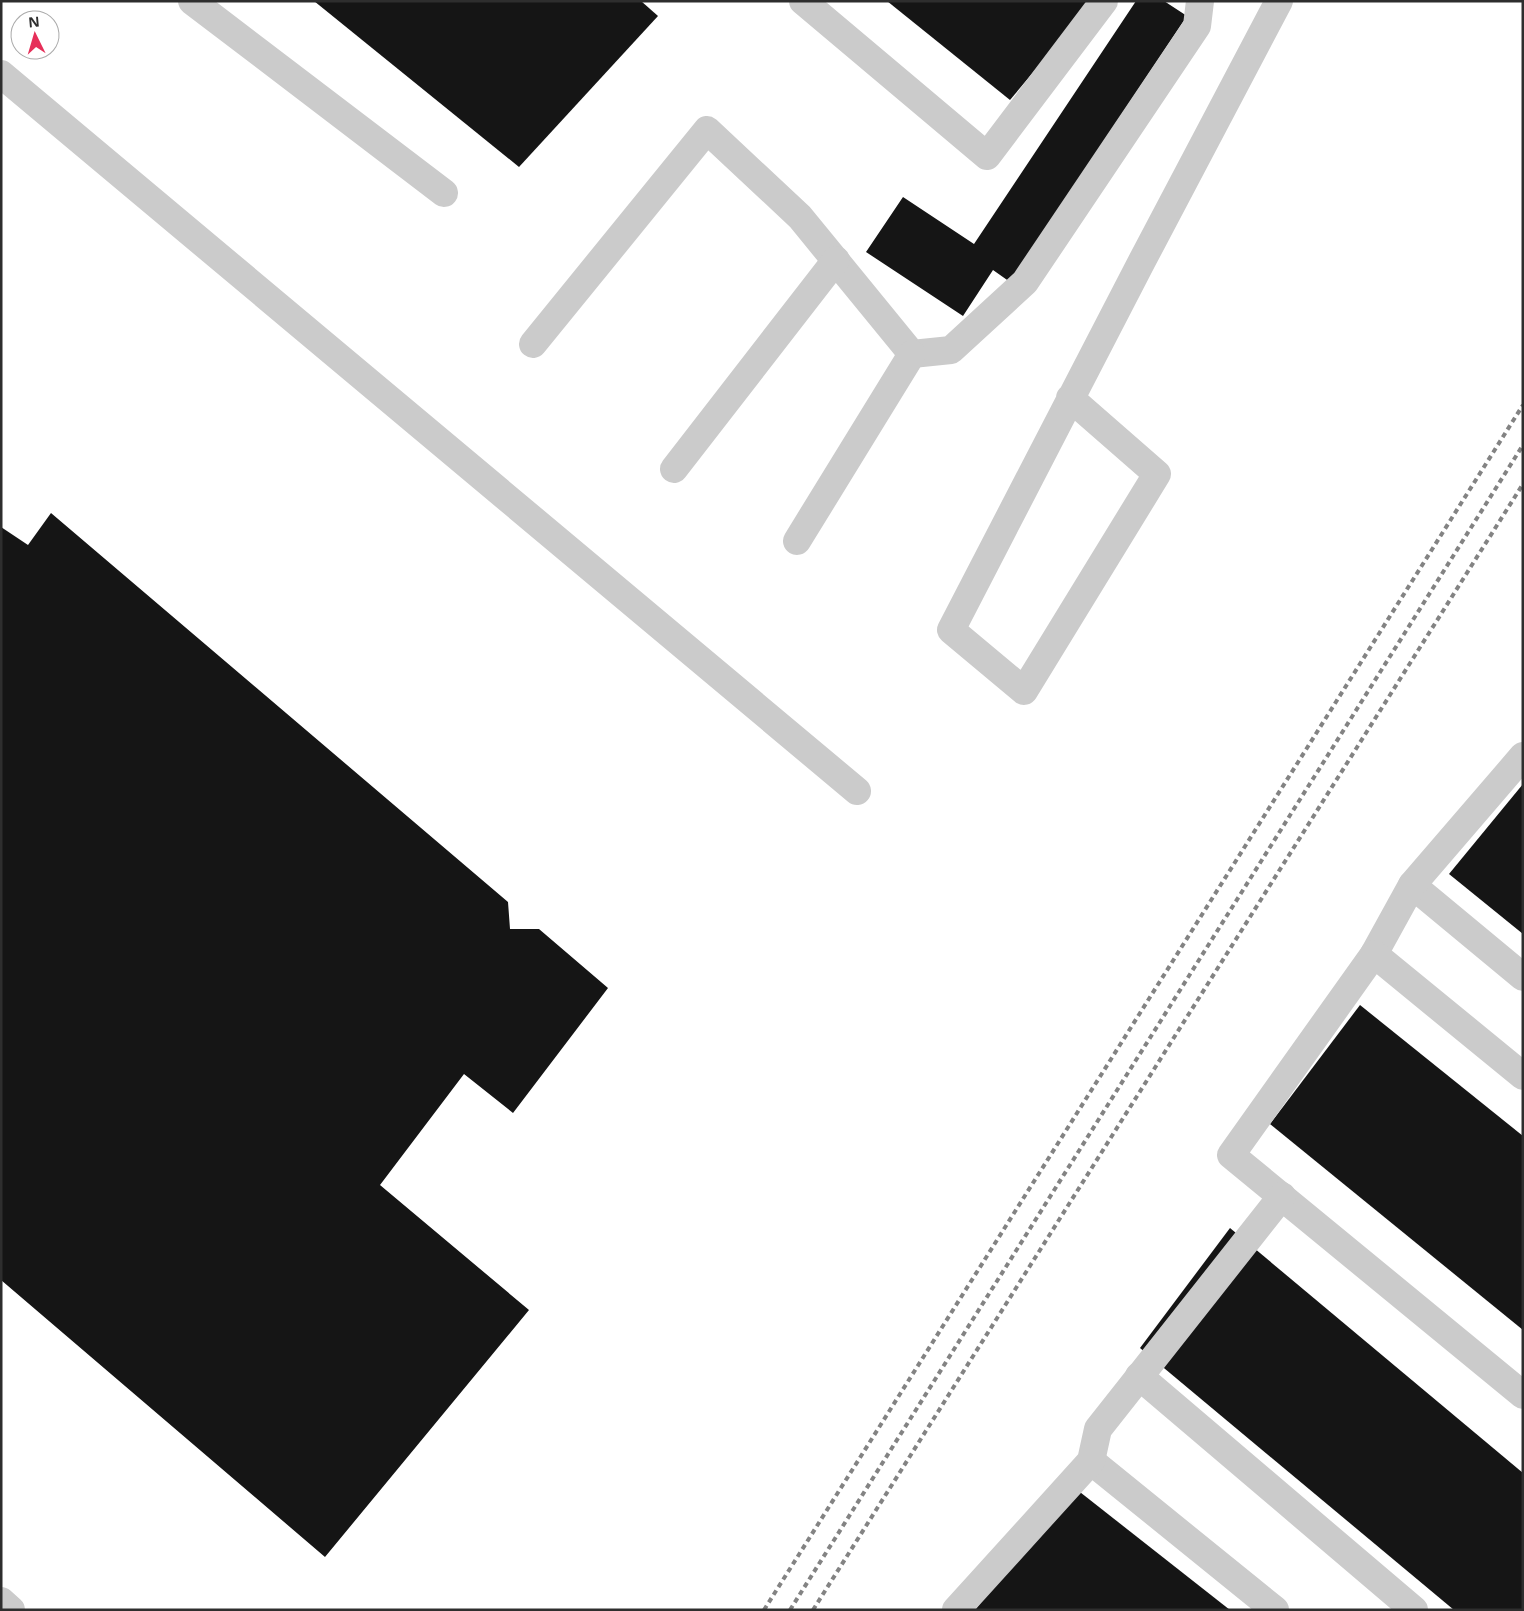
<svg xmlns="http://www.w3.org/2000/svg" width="1524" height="1611" font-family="'Open Sans',sans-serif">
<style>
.building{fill:#151515}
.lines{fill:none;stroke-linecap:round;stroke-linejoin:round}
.minor{stroke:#cbcbcb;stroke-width:28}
.rail{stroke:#838383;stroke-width:4;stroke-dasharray:5 4;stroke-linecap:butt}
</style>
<rect width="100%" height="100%" fill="#fff"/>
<g class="building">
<polygon points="314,1 641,1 658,16 519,167"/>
<polygon points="887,1 1093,1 1010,100"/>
<polygon points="1136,1 1164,1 1187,16 1010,282 993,270 963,316 866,252 903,197 974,244"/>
<polygon points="51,513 508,902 510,929 539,929 608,988 513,1113 464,1074 380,1185 529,1310 325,1557 1,1280 1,527 28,545"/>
<polygon points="1523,784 1523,934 1449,874"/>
<polygon points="1360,1005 1523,1136 1523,1330 1270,1124"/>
<polygon points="1230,1228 1523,1473 1523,1610 1454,1610 1140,1348"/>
<polygon points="1071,1485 1230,1610 975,1610"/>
</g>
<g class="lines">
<g class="minor">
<polyline points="192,1 444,193"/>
<polyline points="803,1 987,156 1104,1"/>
<path d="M1,74c285,240 570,480 856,717"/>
<polyline points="533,344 707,130 800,217 912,354 951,350 1025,282 1197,26 1200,1"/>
<path d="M1070,398l87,76 -133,217 -73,-61c108,-211 217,-420 328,-629"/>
<polyline points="674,469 836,260"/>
<polyline points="797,541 912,354"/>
<polyline points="1412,885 1523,977"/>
<polyline points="1374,954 1412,885 1523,756"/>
<polyline points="1523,1076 1374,954 1231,1155 1523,1395"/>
<polyline points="1139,1376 1414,1610"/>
<polyline points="1091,1461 1275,1610"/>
<polyline points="1,1601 11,1610"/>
<polyline points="956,1610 1091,1461 1098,1429 1282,1196"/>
</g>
<g class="rail">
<polyline points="764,1610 1523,405"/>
<polyline points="790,1610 1523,445"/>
<polyline points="813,1610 1523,484"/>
</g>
</g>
<rect width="1524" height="1611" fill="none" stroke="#2e2e2e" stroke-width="5"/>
<g transform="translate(35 35) rotate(355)"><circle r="24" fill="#ffffff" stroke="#ababab"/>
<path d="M0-4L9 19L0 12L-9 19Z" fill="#e62f59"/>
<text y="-8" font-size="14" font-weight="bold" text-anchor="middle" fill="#2e2e2e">N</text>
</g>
</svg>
